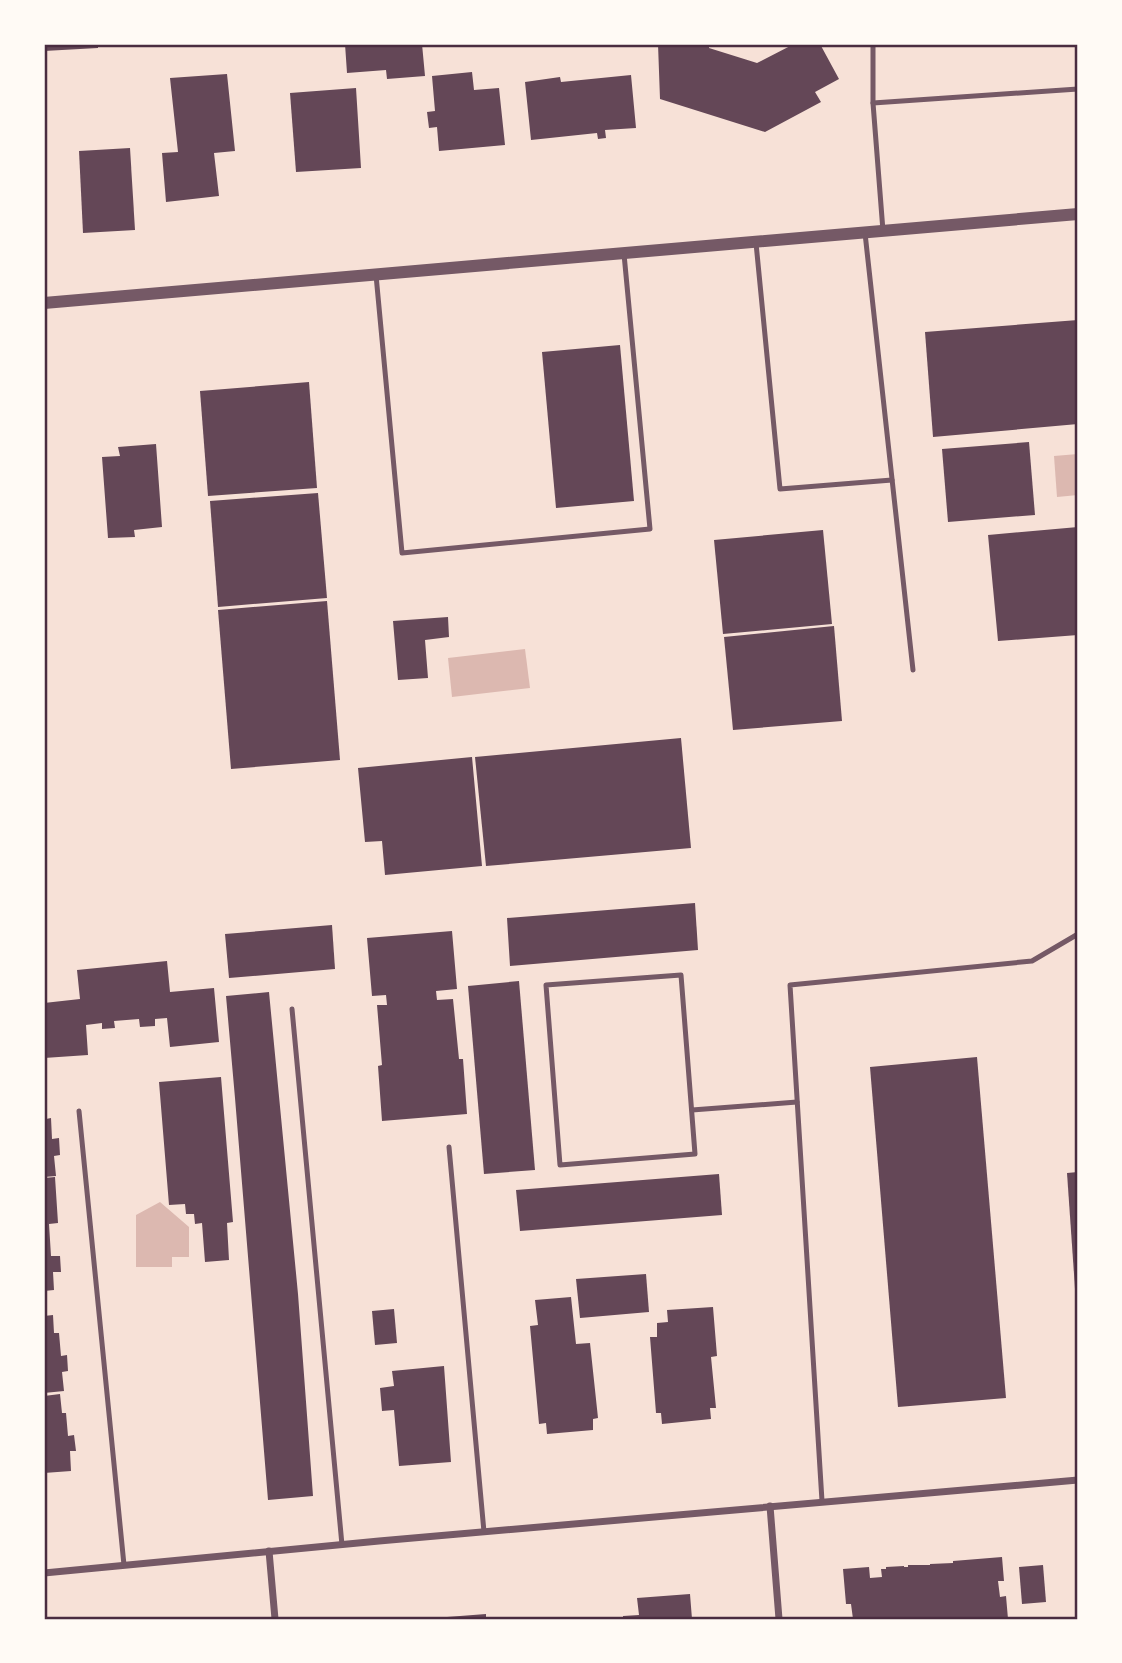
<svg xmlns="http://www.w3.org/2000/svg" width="1122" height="1663" font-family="'Sofia Sans Condensed',sans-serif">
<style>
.water{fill:#dcb8b0}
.building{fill:#644757}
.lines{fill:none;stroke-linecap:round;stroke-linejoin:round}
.service{stroke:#755966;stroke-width:5}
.minor{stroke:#755966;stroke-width:7}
.tertiary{stroke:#755966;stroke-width:12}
.neatline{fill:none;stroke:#4a2c40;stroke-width:2.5}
</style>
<rect width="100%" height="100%" fill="#f7e1d7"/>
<g class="water">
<polygon points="1078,454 1078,495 1057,497 1054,456"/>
<polygon points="525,649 530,688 452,697 448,658"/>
<polygon points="160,1202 189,1227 189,1257 172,1257 172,1267 136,1267 136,1215"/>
</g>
<g class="building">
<polygon points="44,44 98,44 98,48 44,51"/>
<polygon points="345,44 422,44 425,76 387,79 386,70 347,73"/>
<polygon points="658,44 709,44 709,48 757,63 794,44 820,44 839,79 815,92 821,102 765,132 660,99"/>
<polygon points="472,72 474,90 499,88 505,145 439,151 437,127 429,128 427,112 435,111 432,76"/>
<polygon points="227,74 235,151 214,153 219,196 166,202 162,153 178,152 170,78"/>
<polygon points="631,75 636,128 605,130 606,138 598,139 597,133 531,140 525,82 560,77 561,82"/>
<polygon points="356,88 361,168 296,172 290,93"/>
<polygon points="130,148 135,230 83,233 79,151"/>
<polygon points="1078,320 1078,424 933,437 925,332"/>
<polygon points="620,345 634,501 556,508 542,352"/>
<polygon points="309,382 317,488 208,496 200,391"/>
<polygon points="1029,442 1035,515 948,522 942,449"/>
<polygon points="156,444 162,527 134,530 135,537 108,538 102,457 120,456 118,447"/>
<polygon points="318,493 327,598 218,607 210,501"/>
<polygon points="1078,527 1078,635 998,641 988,535"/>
<polygon points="823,530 832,624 723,634 714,540"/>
<polygon points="327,601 340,760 231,769 218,610"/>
<polygon points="448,617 449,637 425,640 428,678 398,680 393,621"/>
<polygon points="834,626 842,721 733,730 724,637"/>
<polygon points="681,738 691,848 486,866 475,757"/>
<polygon points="472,757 482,866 385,875 382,841 365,842 358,768"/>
<polygon points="695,903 698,950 510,966 507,918"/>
<polygon points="332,925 335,969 229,978 225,934"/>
<polygon points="452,931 457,989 436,991 437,1000 453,999 459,1059 463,1059 467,1114 382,1121 378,1066 382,1065 377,1005 387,1005 386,995 372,996 367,938"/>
<polygon points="167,961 170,992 214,988 219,1042 170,1047 167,1018 155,1019 155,1026 140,1027 139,1019 114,1021 115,1028 102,1029 102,1023 86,1025 88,1055 44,1058 44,1003 80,999 77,970"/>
<polygon points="519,981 535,1170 484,1174 468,986"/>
<polygon points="269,992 298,1294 313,1496 268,1500 235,1098 226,996"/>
<polygon points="977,1057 1006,1398 898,1407 870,1067"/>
<polygon points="221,1077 233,1222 227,1223 229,1260 205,1262 202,1223 195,1224 194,1214 186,1214 185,1204 169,1205 159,1082"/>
<polygon points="44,1113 46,1113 46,1119 51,1118 52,1139 59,1138 60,1155 54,1156 56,1176 44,1177"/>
<polygon points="1078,1172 1078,1303 1076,1303 1067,1173"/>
<polygon points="719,1174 722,1215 520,1231 516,1190"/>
<polygon points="55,1177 58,1223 49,1224 51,1256 60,1256 61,1272 53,1272 54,1290 44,1291 44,1178"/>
<polygon points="646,1274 649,1312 580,1318 576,1279"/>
<polygon points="571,1297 576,1344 590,1343 598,1418 593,1419 593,1430 547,1434 546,1423 539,1424 530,1326 538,1325 535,1300"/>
<polygon points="713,1307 717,1356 711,1357 716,1408 710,1408 711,1419 662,1424 661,1413 656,1413 650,1337 657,1337 657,1323 668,1322 667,1310"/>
<polygon points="394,1309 397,1343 375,1345 372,1311"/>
<polygon points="53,1315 54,1333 59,1333 61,1356 67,1355 68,1371 62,1372 64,1391 44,1393 44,1316"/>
<polygon points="444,1366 451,1462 399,1466 394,1410 382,1411 380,1388 394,1386 392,1371"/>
<polygon points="60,1394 62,1413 66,1413 68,1436 74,1435 76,1451 70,1451 71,1471 44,1473 44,1396"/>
<polygon points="1002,1557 1004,1581 998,1581 1000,1597 1006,1596 1008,1619 853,1619 851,1604 846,1604 843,1569 869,1567 870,1578 882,1577 881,1569 886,1569 886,1567 904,1566 904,1567 908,1567 908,1565 930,1565 930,1564 953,1563 953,1561"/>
<polygon points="1043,1565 1046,1602 1022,1604 1019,1567"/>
<polygon points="690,1594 692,1619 623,1619 623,1616 639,1615 637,1598"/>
<polygon points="486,1614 486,1619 448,1619 447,1617"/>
</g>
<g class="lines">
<g class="service">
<polyline points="873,44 873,103 883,231"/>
<polyline points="873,103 1078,89"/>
<polyline points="865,233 913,670"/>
<polyline points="756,243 780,489 892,480"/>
<polyline points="376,275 402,553 650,529 624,254"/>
<polygon points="681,975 695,1154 560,1165 546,985"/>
<polyline points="292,1009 342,1545"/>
<polyline points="692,1110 797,1102"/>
<polyline points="79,1111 124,1565"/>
<polyline points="449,1147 484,1532"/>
<polyline points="822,1501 790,985 1032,961 1078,934"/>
</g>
<g class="minor">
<polyline points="770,1506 779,1619"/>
<polyline points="269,1551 275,1619"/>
<polyline points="44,1573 379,1541 1078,1480"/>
</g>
<polyline class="tertiary" points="44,303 1078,214"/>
</g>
<rect width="1122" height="1663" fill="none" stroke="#fffaf5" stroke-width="91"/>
<rect x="46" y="46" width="1030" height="1572" class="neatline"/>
</svg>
